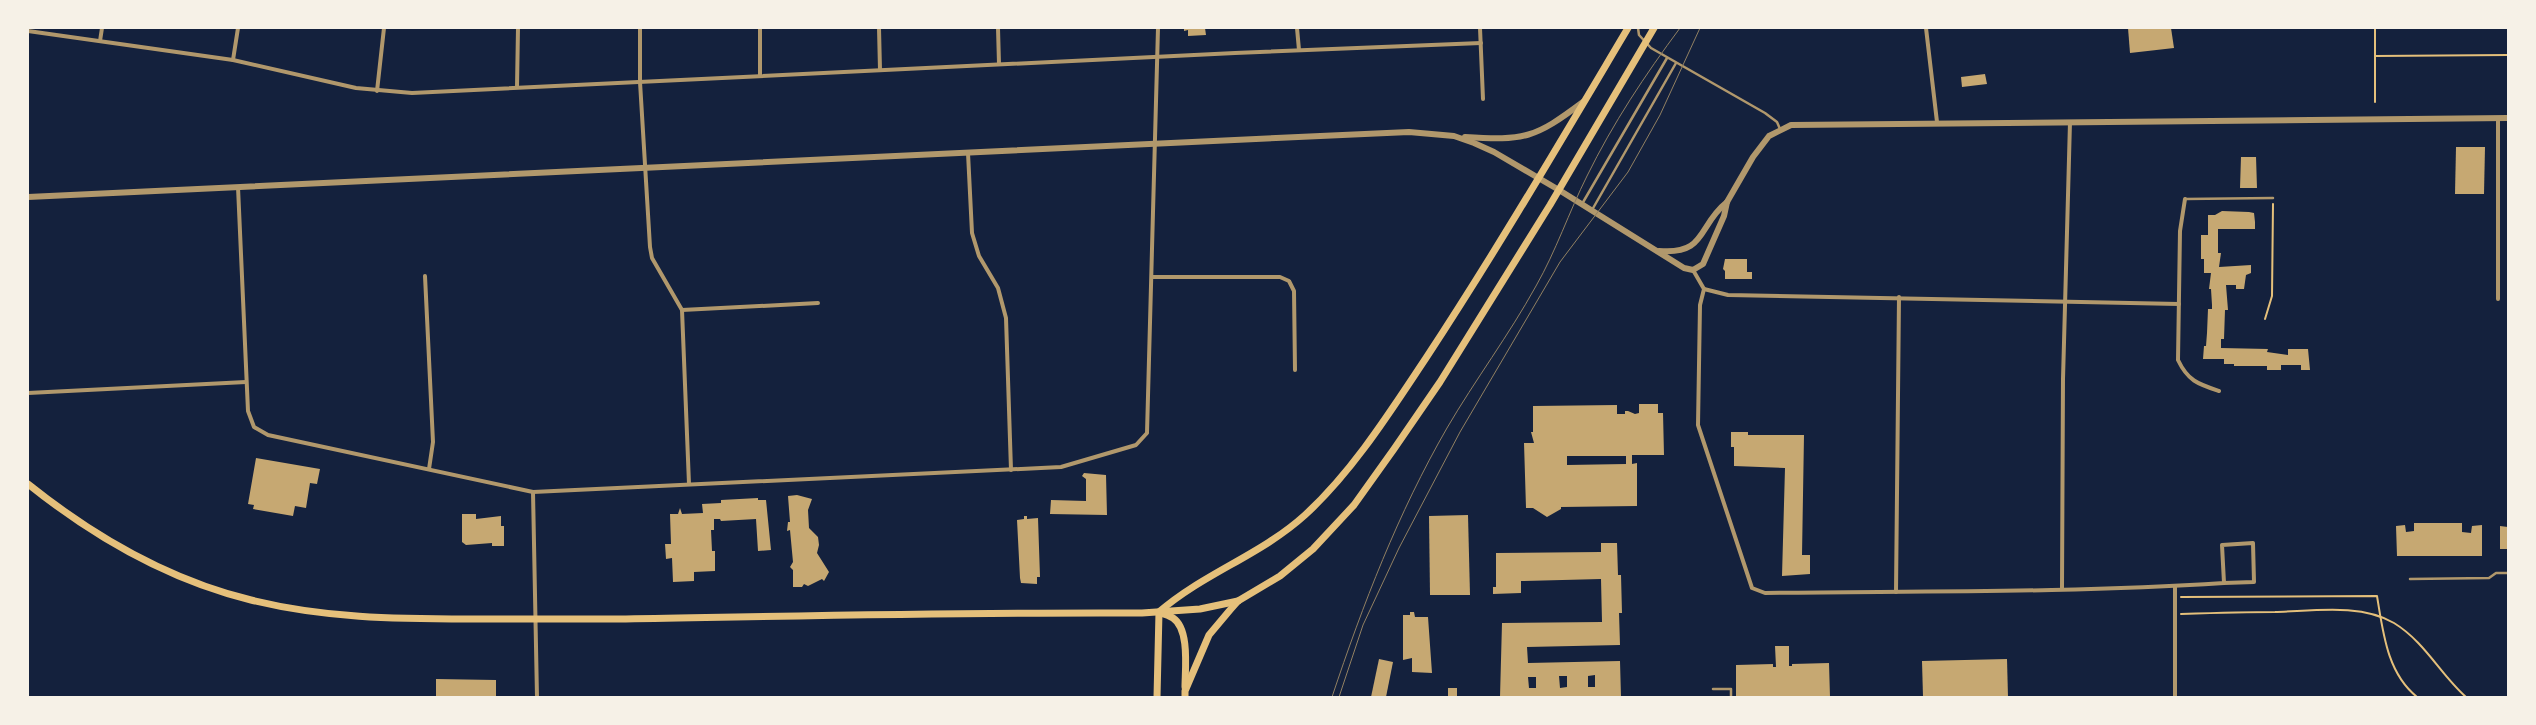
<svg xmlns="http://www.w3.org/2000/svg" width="2536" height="725" font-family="'Asap Condensed',sans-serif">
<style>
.building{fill:#c6a872;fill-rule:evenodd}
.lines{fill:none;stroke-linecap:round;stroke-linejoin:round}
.path{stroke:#e5c07b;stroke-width:2}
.service{stroke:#b1986c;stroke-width:2.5}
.minor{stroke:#b1986c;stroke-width:4}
.tertiary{stroke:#b1986c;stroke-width:6}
.secondary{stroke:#e5c07b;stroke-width:7}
.tram{stroke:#918062;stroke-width:1}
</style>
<rect width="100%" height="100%" fill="#14213d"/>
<g class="building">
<polygon points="1184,28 1205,28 1206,35 1188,36 1188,30 1184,31"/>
<polygon points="2128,28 2171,28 2174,48 2130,53"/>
<polygon points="1985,74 1987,84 1962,87 1961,77"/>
<polygon points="2456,147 2485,147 2484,194 2455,194"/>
<polygon points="2241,157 2256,157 2257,188 2240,188"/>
<polygon points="2222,211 2249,212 2254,213 2255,222 2255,229 2218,229 2218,253 2221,253 2219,267 2251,265 2251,273 2246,275 2244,289 2236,289 2236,285 2226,285 2228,310 2225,310 2224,339 2221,339 2221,348 2268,349 2267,352 2288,355 2288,349 2308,349 2310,370 2301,370 2301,365 2281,365 2281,370 2267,370 2267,366 2234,366 2234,364 2224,364 2224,359 2203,359 2204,346 2206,346 2207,333 2208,309 2212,309 2212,305 2211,289 2209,289 2211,273 2204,273 2204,259 2201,259 2201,235 2208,235 2208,215 2215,215"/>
<polygon points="1725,259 1747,259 1747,272 1752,272 1752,279 1725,279 1725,271 1723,269"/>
<path d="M1639,404h19v9h5l1,42h-32v9l5,-1v43l-76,1v2l-14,8 -14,-9h-7l-2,-65h10l-3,-11h2v-26l84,-1v9h8v-3h3l7,3 4,-1zM1567,456h59v8l-59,1z"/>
<polygon points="1731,432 1748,432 1748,435 1804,435 1802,555 1810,555 1810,574 1782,576 1785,468 1734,466 1734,447 1731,447"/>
<polygon points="256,458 320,469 317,484 310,483 306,508 295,506 293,516 253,509 254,505 248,504"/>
<polygon points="1084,473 1106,475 1107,515 1050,514 1051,500 1086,501 1086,479 1082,476"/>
<polygon points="797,495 812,499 808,510 809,528 818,537 819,545 817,553 829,572 824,581 822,579 808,586 804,584 802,587 793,587 793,570 790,567 793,562 790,530 787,531 788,522 790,522 788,496"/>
<polygon points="758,498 758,500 766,500 771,550 758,551 756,519 721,521 720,519 714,519 714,530 711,530 712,551 715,551 715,571 694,572 694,581 673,582 672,558 666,559 665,544 671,544 670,514 678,514 680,508 682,514 703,513 702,504 721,503 721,500"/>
<polygon points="462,514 476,514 476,519 501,516 501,526 504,526 504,546 492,546 492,543 466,545 462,542"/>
<polygon points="1468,515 1470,595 1430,595 1429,516"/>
<polygon points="1024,516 1027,516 1027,519 1038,518 1040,577 1037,577 1037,584 1021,583 1020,578 1017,520 1024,519"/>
<polygon points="2414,523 2462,523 2462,532 2471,533 2472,526 2482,525 2482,556 2397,556 2396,526 2405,525 2406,532 2414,531"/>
<polygon points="2500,526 2508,527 2508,549 2500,549"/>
<path d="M1601,543h16l1,32h3l1,38h-3l1,32 -93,2 1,16 92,-2 1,36h-121l2,-74 100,-1 -1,-43 -80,2v12l-28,1v-7h3v-34l105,-1zM1595,675v12h-7v-11zM1559,676h8v11l-7,1zM1528,677h8v11h-7z"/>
<polygon points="1410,612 1414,612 1415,617 1428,617 1432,673 1412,672 1412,658 1403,660 1403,615 1410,615"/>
<polygon points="1775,646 1789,646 1789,666 1792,666 1792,664 1829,663 1830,697 1736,697 1736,665 1773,664 1773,667 1776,667"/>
<polygon points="1379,659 1393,662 1386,697 1371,697"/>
<polygon points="2007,659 2008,697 1923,697 1922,661"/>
<polygon points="436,679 496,680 496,697 436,697"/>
<rect x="1448" y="688" width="9" height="9"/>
</g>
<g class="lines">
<g class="path">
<polyline points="2375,28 2375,102"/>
<polyline points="2375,56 2508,55"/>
<polyline points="2265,319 2272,296 2273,204"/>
<path d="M2181,597l196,-1c6,36 10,77 40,101"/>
<path d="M2181,614c31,-1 63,-2 94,-2 37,-1 86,-9 119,11 31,19 46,51 72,74"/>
</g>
<g class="service">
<polyline points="1638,28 1639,35 1651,48 1765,113 1777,122 1780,129"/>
<polyline points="2185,199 2273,198"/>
<polyline points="1582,204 1667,58"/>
<polyline points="1592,210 1676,63"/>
<polyline points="2410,579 2489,578 2496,573 2508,573"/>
<polyline points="1713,689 1731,689 1731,697"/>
</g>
<g class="minor">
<polyline points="640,28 640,82 650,247 652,258 682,310 689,484"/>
<polyline points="879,28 880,70"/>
<polyline points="998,28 999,64"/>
<polyline points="1297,28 1299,50"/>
<polyline points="1480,28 1483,99"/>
<polyline points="1926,28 1937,122"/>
<polyline points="28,31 233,60 356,88 412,93 1235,53 1481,43"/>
<polyline points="100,41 102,28"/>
<polyline points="233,60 238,28"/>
<polyline points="760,76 760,28"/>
<polyline points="517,87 518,28"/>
<polyline points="377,91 384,28"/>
<polyline points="968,153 972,233 979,256 998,288 1006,318 1011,470"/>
<polyline points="238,187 248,411 254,427 268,435 533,492 1061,467 1136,445 1147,433 1158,28"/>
<path d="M2185,199l-5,32 -2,129c10,21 20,24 41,31"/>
<path d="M1693,270l11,19 -4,16 -2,120 54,163 13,5c152,-2 306,0 459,-10l-2,-38 31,-2 1,39 -30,1"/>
<polyline points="425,276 433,442 429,469"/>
<polyline points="1152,277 1280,277 1289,281 1294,291 1295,370"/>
<polyline points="1704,289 1728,295 2179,304"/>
<polyline points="2498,299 2498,118"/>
<polyline points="682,310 818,303"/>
<polyline points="28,393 246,382"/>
<polyline points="533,492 537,697"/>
<polyline points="2175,586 2175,697"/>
<polyline points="2062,588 2063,379 2070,122"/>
<polyline points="1896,592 1899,297"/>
</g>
<g class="tertiary">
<path d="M1465,137c60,4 70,1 118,-35"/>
<polyline points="28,197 1276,138 1409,132 1454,136 1474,143 1494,152 1559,190 1684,268 1693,270 1703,264 1724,216 1727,202 1753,157 1769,136 1791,125 2508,118"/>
<path d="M1659,251c48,4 38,-25 68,-49"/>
</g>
<g class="secondary">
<path d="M28,484c65,52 141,96 223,116 73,18 143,19 218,19 49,0 99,0 149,0 175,-3 350,-7 524,-6l58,-4 38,-8"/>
<path d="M1161,613c4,1 9,3 12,5 17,11 12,52 12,69"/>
<path d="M1157,697l2,-85c45,-39 102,-57 146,-97 48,-44 85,-103 121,-157 71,-108 136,-219 202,-330"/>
<polyline points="1185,697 1185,691 1209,635 1230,610 1238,601 1280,576 1313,549 1354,505 1394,449 1440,382 1550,205 1654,28"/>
</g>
<g class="tram">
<path d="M1332,697c31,-93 66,-184 115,-269 28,-48 62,-93 89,-142 20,-35 33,-74 51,-110 26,-53 58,-101 93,-148"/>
<polyline points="1339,697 1363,625 1399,548 1460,432 1560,262 1628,172 1660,115 1700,28"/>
</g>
</g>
<rect width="2536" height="725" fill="none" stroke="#f6f1e7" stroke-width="58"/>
</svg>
